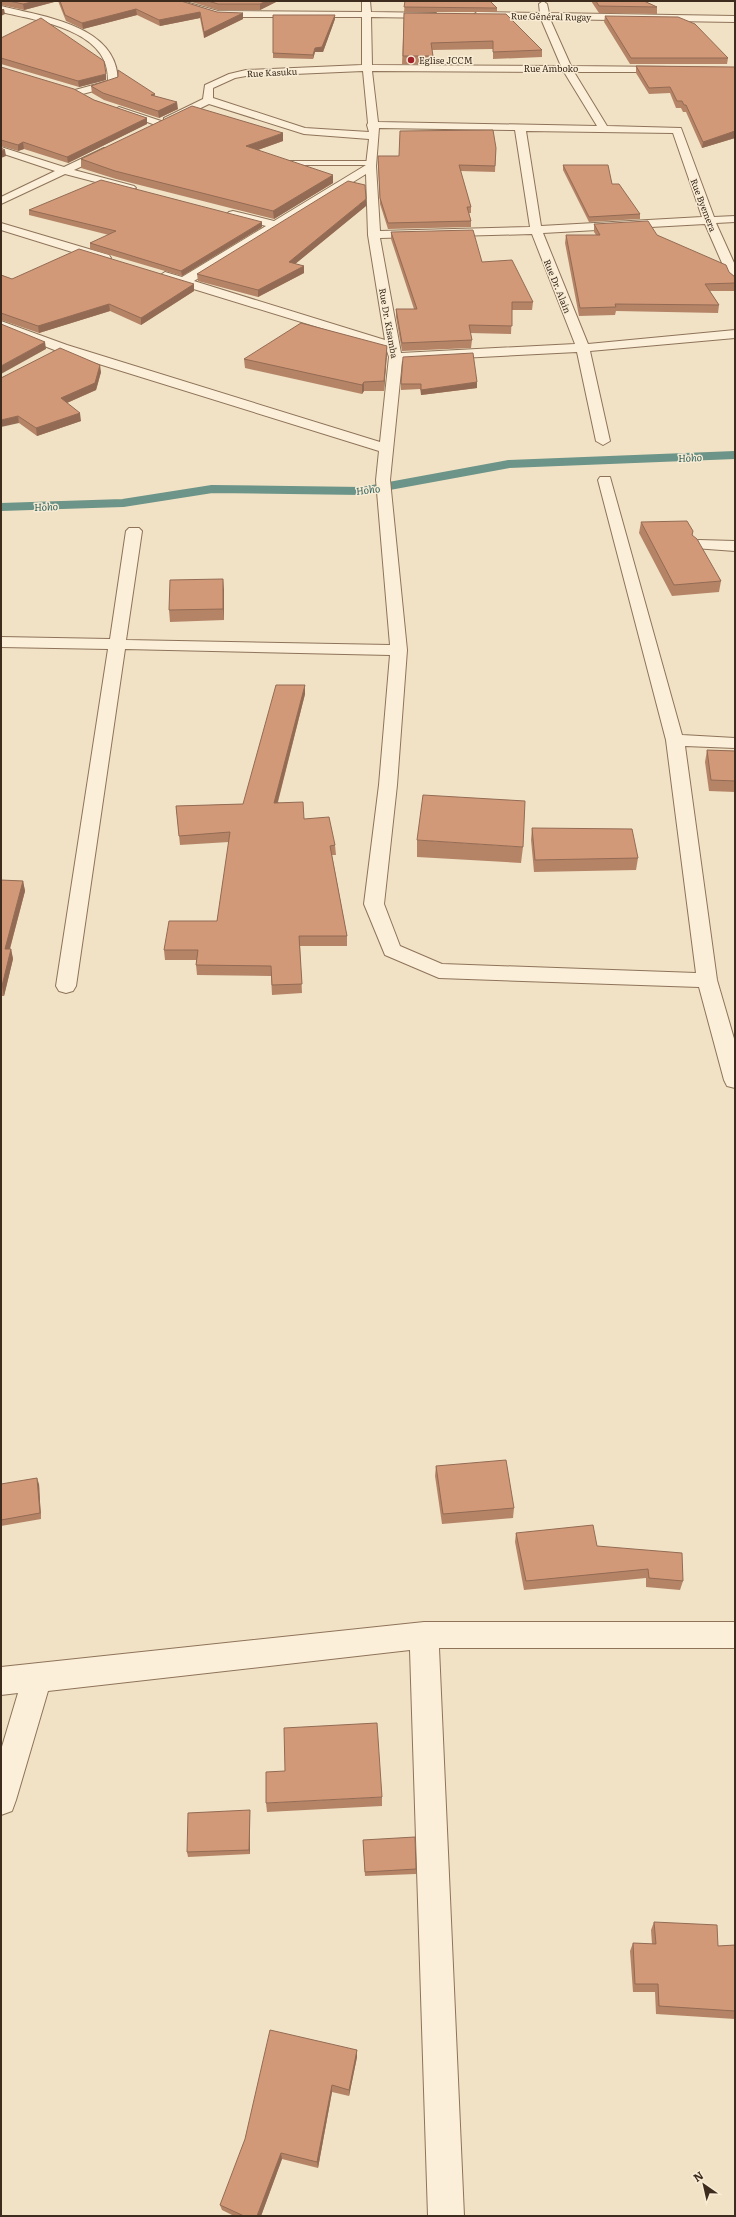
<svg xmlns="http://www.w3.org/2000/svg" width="736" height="2217" font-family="Literata,serif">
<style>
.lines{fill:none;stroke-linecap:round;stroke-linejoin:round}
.stream{stroke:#6c9488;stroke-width:8}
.lane-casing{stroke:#8e7359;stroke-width:2}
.street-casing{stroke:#8e7359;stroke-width:2}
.lane{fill:#fbefd9;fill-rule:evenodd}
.street{fill:#fbefd9;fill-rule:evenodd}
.wall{fill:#b58467}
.shaded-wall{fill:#936b54}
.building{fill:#d29978;stroke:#936b54}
.poi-dot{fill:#a2242b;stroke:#f8ecd5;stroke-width:1.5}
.labels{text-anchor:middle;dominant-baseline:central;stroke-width:3;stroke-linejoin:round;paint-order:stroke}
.far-street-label{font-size:9px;fill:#3d2c1e;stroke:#f8ecd5}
.far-poi-label{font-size:9px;fill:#3d2c1e;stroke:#f8ecd5;text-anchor:start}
.far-water-label{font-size:10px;font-style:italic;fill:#2c5e58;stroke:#f8ecd5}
</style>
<rect width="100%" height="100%" fill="#f1e2c5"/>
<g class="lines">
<polyline class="stream" points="1,507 123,503 212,489 362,491 509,464 735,455"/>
<g class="lane-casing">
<polygon id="lane" points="282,161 371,161 375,163 371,165 282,165"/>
</g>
<g class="street-casing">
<g id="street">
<path d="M168,1h14l36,10 144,1v-11h8l1,11 65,1 1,2 -4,3 -62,-1 1,48 189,1 -20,-47 -64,-1 -4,-3 4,-3 63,1 -1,-9 4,-3 4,3 2,9 186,3v6l-185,-3 21,47 98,1v4l-3,1h-92l33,54 74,2 33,89 21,-1v6l-19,1 19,42v18l-6,-4 -24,-55 -162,9 45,111 147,-14v8l-145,13 20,90 -7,4 -7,-4 -19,-89 -175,9 -12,119 17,170 -10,135 -13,119 16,42 42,18 254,9 -30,-233 -68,-260 2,-3h10l72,258 53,3v10l-50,-2 32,234 18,62v46l-8,-2 -3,-6 -25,-93 -260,-9 -54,-23 -21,-51 15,-119 11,-130 -265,-6 -49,337 -3,5 -7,2 -7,-2 -3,-5 52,-337 -107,-2v-10l109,2 16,-108 3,-3h10l3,3 -16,109 264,5 -14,-165 3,-29 -322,-100 -56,-22v-8l66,24 313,97 9,-85 -3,-9 -225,-69 -2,-3 6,-4 17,5 84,-51 -37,-10 -2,-2 2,-2 4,-1 41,10 92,-56 3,-26 -65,-5 -95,-30 -37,18h-7v4l-4,1 -47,-17 5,-3 45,15v-4l39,-19 2,-14 24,-11 17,-4 116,-5v-48h-144zM363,71l5,52 -1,2 2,7 -64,-4 -92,-30v-10l22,-10 11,-2zM372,71l192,1 33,54 -219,-4zM379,128l136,2 15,97 -150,4 -4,-65zM526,131l147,2 29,84 -161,9zM366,174l2,61 17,105 -191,-59zM532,234l43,110 -174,9 -21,-115z"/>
<path d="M1,6c43,11 118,19 117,77l-2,2 -37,10 -4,-1v-4l33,-9c2,-51 -69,-60 -107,-69z"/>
<polygon points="1,147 64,167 104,148 112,148 112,152 74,170 134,186 136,188 130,191 65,174 1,204 1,197 55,171 1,153"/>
<polygon points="1,223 109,255 111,258 109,261 101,261 1,230"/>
<polygon points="699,540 735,541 735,551 694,548 691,545 694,542"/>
<polygon points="424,1622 735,1622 735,1648 439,1648 464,2216 428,2216 410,1650 48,1691 16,1800 12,1811 1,1815 1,1750 18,1693 1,1695 1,1667"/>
</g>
</g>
<use href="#lane" class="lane"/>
<use href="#street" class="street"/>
</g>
<g class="wall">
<polygon points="1,1 181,1 217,12 243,13 243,19 204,38 200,18 160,26 137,15 83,29 66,21 58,1 24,10 1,5"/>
<polygon points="188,1 278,1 260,10 218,10"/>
<polygon points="405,1 497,8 497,12 404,12"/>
<polygon points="591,1 644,1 657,7 657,14 599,13"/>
<polygon points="404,13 542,50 542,57 493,59 493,49 432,50 433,56 433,64 402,64"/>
<polygon points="273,15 335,15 335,19 323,52 315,52 313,59 273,58"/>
<polygon points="605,16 728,58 727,64 630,64 604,22"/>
<polygon points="1,38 106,80 79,87 1,64"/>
<polygon points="636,66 735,67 735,138 702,148 686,112 683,112 681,108 676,108 670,93 649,94 636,73"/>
<polygon points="1,67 94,100 147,118 147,124 68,163 24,149 18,151 1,146"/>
<polygon points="91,86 155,94 155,96 178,109 159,118 104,100 92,93"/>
<polygon points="283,141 258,150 333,183 274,219 116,179 81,168 81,159"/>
<polygon points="496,148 495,172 460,171 471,207 471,213 469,213 471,221 471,227 388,229 380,204 378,161"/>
<polygon points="563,165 612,184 640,214 640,219 589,222 563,170"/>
<polygon points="366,206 295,264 304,266 304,273 258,297 198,281 197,274"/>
<polygon points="29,210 262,227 182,276 90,249 90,243 109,235 29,215"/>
<polygon points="594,224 657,235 729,272 735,277 735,291 710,291 719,305 718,313 616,311 615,315 579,316 565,243 566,235 596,235 594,232"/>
<polygon points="391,232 482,262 533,302 532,310 512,310 511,334 470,333 472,340 471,348 402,351 396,317 396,309 414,309 391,239"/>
<polygon points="1,275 12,279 194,284 194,291 141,325 110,311 39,333 1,320"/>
<polygon points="387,346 384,391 364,391 362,394 245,368 244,359"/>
<polygon points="101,372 96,390 67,403 81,421 37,436 19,423 1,378"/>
<polygon points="477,382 477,388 421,395 420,389 401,390 401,384"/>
<polygon points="641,522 693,531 692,536 721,581 719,592 672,596 639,533"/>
<polygon points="224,590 224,620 170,622 169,610"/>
<polygon points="305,685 305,694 278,802 304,819 335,845 336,855 332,855 347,936 347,946 300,946 302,993 272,995 271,976 197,975 196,965 196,960 165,960 164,950 217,921 229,842 180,845 176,806 243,804"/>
<polygon points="707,750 735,751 735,792 709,791 705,762"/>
<polygon points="532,828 638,858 636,870 534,872 531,840"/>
<polygon points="417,840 523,847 521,863 417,857"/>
<polygon points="1,880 23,881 25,891 10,949 11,949 13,959 4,996 1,996"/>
<polygon points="436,1466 514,1508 513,1518 442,1524 435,1476"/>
<polygon points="1,1484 39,1484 41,1519 1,1526"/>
<polygon points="516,1533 597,1546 683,1581 680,1590 646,1587 646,1578 524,1590 515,1542"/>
<polygon points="382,1797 382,1806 267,1812 266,1803"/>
<polygon points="250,1815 250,1854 188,1857 187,1852"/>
<polygon points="363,1840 416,1869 416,1874 365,1876"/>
<polygon points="654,1922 718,1946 735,1945 735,2019 656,2014 655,1992 633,1992 630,1951 633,1943 652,1944 651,1930"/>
<polygon points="357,2050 357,2057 349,2096 332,2092 318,2168 282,2159 261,2216 234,2216 222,2210 220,2205"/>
</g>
<g class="shaded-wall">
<polygon points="36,1 58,1 24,10 23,4"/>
<polygon points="266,1 278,1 260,10 260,4"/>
<polygon points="1,9 4,9 5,14 1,16"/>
<polygon points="136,9 137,15 83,29 82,23"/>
<polygon points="200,12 200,18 160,26 159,20"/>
<polygon points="243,13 243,19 204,38 204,32"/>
<polygon points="335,15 335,19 323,52 315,52 313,59 313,55 315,48"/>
<polygon points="106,74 106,80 79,87 78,81"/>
<polygon points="177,102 178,109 159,118 158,111"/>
<polygon points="147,118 147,124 68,163 67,157"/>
<polygon points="735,131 735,138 702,148 703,142"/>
<polygon points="283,133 283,141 246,154 246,146"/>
<polygon points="23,142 24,149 18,151 18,145"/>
<polygon points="5,150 6,156 1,158 1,151"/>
<polygon points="333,175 333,183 274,219 273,211"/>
<polygon points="366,199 366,206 289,269 289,262"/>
<polygon points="262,222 262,227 182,276 181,271"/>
<polygon points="304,266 304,273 258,297 258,290"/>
<polygon points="194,284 194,291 141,325 141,318"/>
<polygon points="109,304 110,311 39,333 38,326"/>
<polygon points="45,342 46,349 1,374 1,366"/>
<polygon points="387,346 387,355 384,391 384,381"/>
<polygon points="100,365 101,372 96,390 62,405 61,398"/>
<polygon points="364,382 364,391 362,394 362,385"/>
<polygon points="477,382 477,388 421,395 421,390"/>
<polygon points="80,413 81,421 37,436 36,428"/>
<polygon points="18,416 19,423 1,427 1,420"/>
<polygon points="223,579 224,590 224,620 223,609"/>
<polygon points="305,685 305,694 275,812 274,803"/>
<polygon points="23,881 25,891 7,959 5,949"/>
<polygon points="11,949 13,959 4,996 2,986"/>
<polygon points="37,1478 39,1484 41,1519 40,1513"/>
<polygon points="250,1810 250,1854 249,1850"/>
<polygon points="357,2050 357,2057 349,2096 349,2090"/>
<polygon points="332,2085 332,2092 318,2168 317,2162"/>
<polygon points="281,2153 282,2159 261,2216 257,2216"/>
</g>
<g class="building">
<polygon points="9,1 36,1 23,4"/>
<polygon points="60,1 181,1 217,12 243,13 204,32 200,12 159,20 136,9 82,23 65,15"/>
<polygon points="208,1 266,1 260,4 218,4"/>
<polygon points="405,1 490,1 497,8 404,7"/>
<polygon points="596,1 644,1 657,7 599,6"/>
<polygon points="404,13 506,14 542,50 493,52 493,41 431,43 433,56 403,56"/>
<polygon points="273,15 335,15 322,47 315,48 313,55 273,53"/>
<polygon points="605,16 678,17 695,24 728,58 631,58"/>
<polygon points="41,18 104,61 106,74 78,81 1,58 1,38"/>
<polygon points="636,66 735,67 735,131 703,142 686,105 684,105 682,101 677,101 670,87 649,88"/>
<polygon points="1,67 74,89 94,100 147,118 67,157 23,142 18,145 1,140"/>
<polygon points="118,70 155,94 151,95 177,102 158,111 103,93 91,86 118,77"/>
<polygon points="192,106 283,133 246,146 333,175 273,211 115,171 81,159"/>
<polygon points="493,130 496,148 495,166 459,165 471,207 467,207 471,221 388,223 380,198 378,156 399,156 400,131"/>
<polygon points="1,148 5,150 1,151"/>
<polygon points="563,165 608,165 612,184 619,184 640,214 589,217"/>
<polygon points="101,180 262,222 181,271 90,243 116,231 29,210"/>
<polygon points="348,181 365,185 366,199 289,262 304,266 258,290 197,274"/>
<polygon points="648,221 657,235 726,265 729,272 735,277 735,283 705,284 719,305 615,304 616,307 580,308 566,235 600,235 594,224"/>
<polygon points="473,230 482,262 512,260 533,302 512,302 512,326 469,325 472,340 402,343 396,309 417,309 391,232"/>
<polygon points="79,249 194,284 141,318 109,304 38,326 1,313 1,275 12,279"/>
<polygon points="301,323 387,346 384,381 364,382 362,385 244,359"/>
<polygon points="1,324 45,342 1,366"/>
<polygon points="60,348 100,365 95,383 61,398 80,413 36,428 18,416 1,420 1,378"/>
<polygon points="473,353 477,382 421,390 421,384 401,384 403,357"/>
<polygon points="687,521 693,531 692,535 697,539 721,581 674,585 641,522"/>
<polygon points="223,579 223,609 169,610 170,580"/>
<polygon points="276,685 305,685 274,803 303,802 304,819 329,817 335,845 330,846 347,936 299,936 302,984 272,985 271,966 196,965 198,950 164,950 169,921 217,921 230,832 179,836 176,806 243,804"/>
<polygon points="707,750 735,751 735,781 711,780"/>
<polygon points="423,795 525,801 523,847 417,840"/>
<polygon points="532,828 632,829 638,858 535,860"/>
<polygon points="1,880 23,881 5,949 11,949 2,986 1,986"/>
<polygon points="506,1460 514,1508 443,1514 436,1466"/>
<polygon points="37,1478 40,1513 1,1520 1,1484"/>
<polygon points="593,1525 597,1546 682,1553 683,1581 649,1578 648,1569 526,1581 516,1533"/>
<polygon points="377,1723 382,1797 266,1803 266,1772 285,1771 284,1728"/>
<polygon points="250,1810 249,1850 187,1852 188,1813"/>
<polygon points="415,1837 416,1869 365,1872 363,1840"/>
<polygon points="654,1922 717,1925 718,1946 735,1945 735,2011 659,2006 658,1984 635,1984 633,1943 656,1944"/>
<polygon points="270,2030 357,2050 349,2090 332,2085 317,2162 281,2153 257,2216 244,2216 220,2205 245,2139"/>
</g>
<circle class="poi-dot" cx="411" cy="60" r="4"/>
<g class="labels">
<g class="far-street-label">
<text transform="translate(551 16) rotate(1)">Rue Général Rugay</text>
<text x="551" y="68">Rue Amboko</text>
<text transform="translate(272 72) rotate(-3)">Rue Kasuku</text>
<text transform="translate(704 205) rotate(69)">Rue Byemera</text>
<text transform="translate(558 286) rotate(68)">Rue Dr. Alain</text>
<text transform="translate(389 323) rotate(80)">Rue Dr. Kisamba</text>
</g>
<g class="far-poi-label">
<text x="419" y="60">Eglise JCCM</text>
</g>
<g class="far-water-label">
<text transform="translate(690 457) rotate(-2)">Hoho</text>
<text transform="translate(368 489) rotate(-7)">Hoho</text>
<text transform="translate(46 506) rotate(-2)">Hoho</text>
</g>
</g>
<rect width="736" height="2217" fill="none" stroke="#3d2c1e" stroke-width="4"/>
<g transform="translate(704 2185) rotate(326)" stroke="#f8ecd5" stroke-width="3" paint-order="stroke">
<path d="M0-3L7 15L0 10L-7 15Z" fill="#3d2c1e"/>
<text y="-6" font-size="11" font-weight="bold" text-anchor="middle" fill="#3d2c1e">N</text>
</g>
</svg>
